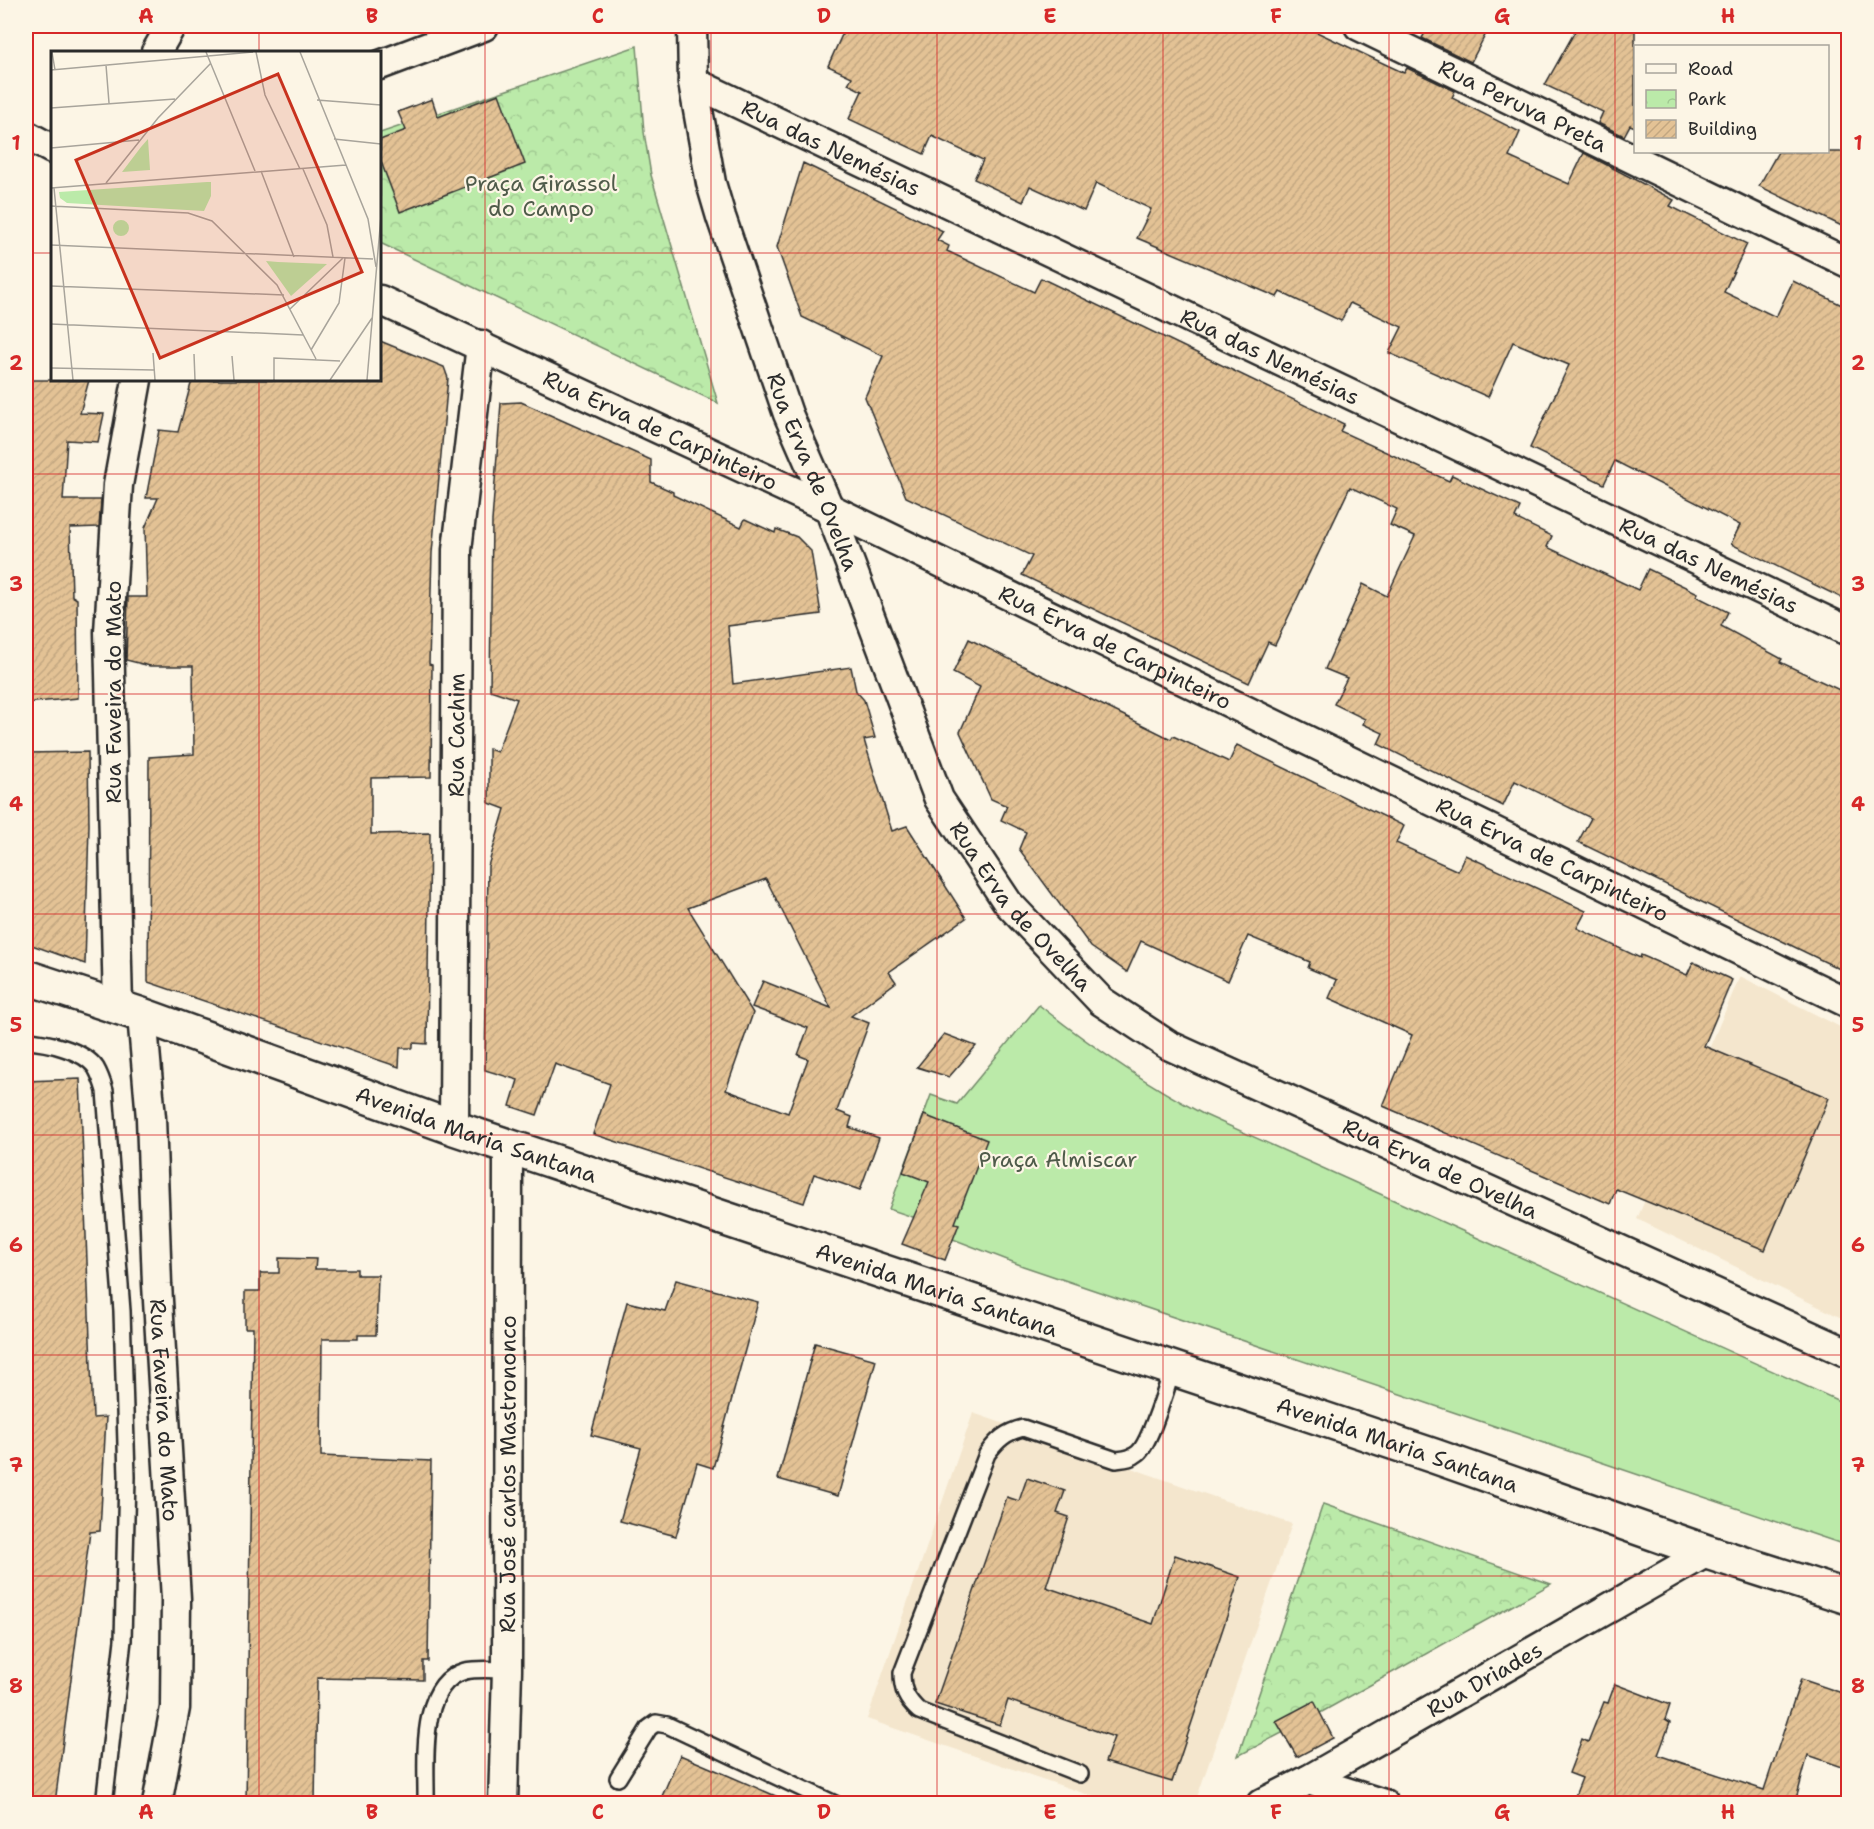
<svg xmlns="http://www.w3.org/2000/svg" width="1874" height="1829" font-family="'Shantell Sans',sans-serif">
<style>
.built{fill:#f4e6cd}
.green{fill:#bbeaa9;stroke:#738a6a;stroke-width:1.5}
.park{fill:url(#park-crowns);stroke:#738a6a;stroke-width:1.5}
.building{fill:url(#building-hatch);stroke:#2b2b2b;stroke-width:1.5;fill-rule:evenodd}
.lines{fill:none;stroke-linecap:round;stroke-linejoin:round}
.lane-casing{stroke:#2b2b2b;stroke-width:20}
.street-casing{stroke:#2b2b2b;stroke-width:33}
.secondary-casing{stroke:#2b2b2b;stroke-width:38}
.lane{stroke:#fcf5e5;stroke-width:15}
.street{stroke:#fcf5e5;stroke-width:28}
.secondary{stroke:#fcf5e5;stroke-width:33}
.grid{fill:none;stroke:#d62828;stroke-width:1.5;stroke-opacity:0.55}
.labels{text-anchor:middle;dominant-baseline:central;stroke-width:4.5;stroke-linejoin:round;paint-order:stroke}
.street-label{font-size:22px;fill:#2b2b2b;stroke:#fcf5e5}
.park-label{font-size:22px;fill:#4f5b4a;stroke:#fcf5e5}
.inset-road{fill:none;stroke:#a8a49b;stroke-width:1.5}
.view{fill:#c8321e;fill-opacity:0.15;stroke:#c8321e;stroke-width:3}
.inset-edge{fill:none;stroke:#2b2b2b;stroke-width:3}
.neatline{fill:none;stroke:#d62828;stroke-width:2}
.grid-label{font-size:20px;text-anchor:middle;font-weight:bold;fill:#d62828}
</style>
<defs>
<pattern id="park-crowns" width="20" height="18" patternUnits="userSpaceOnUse" patternTransform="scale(1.5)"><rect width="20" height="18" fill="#bbeaa9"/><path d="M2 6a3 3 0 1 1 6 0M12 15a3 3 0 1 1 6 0" fill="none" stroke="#a1c992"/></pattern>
<pattern id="building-hatch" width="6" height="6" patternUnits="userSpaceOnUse" patternTransform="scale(1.5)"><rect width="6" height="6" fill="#e3c295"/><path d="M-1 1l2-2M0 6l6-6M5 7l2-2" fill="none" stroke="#c3a781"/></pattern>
</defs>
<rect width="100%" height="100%" fill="#fcf5e5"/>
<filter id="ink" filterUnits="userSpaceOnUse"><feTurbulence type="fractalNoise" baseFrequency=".0167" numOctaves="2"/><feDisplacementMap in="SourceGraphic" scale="12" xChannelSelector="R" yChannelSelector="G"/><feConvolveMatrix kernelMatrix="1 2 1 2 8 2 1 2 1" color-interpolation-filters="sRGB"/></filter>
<g filter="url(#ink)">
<g class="built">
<polygon points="1740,976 1848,1031 1848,1321 1637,1219"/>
<polygon points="973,1413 1292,1524 1195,1803 1112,1803 867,1719"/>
</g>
<path class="green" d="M1039,1005c52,41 105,78 164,109l645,291v141l-825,-280 -104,-40 -3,-8 -27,-9 42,-114 26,9z"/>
<g class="park">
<polygon points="637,46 644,132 651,175 718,403 380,243 380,133"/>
<polygon points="1323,1504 1551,1584 1320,1713 1238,1756"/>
</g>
<g class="building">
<polygon points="846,26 1304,26 1404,73 1407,68 1455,91 1452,98 1520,132 1509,157 1569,184 1584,153 1674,200 1670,206 1747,244 1724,292 1776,317 1793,281 1848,308 1848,601 1731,544 1740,525 1615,461 1604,484 1530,448 1569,365 1513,342 1488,397 1389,353 1402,327 1350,303 1341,321 1280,292 1277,297 1137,238 1151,209 1096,183 1084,211 1030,186 1023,202 974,179 983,160 932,136 924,154 849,119 862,91 848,84 852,77 828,66"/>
<polygon points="1429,26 1490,26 1471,62 1422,38"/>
<polygon points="1578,26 1635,26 1635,127 1630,125 1624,136 1598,123 1603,112 1545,85"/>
<polygon points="499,94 525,164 400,212 380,159 380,140 406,130 398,112 432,99 438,117"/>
<polygon points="1778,152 1848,152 1848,229 1759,186"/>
<polygon points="803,163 943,231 937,240 949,246 947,251 1034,292 1041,278 1344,424 1340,431 1449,481 1452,475 1520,507 1515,518 1552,536 1547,547 1638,590 1648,569 1698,593 1696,596 1728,612 1721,626 1782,659 1780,662 1848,694 1848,973 1578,842 1591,818 1515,781 1503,806 1378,744 1383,733 1363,724 1365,719 1334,704 1347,678 1325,669 1363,584 1387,596 1415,536 1390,525 1397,509 1350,487 1275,645 1268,642 1249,683 1022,575 1032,556 906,497 865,397 883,356 802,317 777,247"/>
<polygon points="380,341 444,367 448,378 432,553 429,664 432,665 431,777 371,778 371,834 430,833 427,1044 413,1043 413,1048 400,1048 399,1067 148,982 149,757 194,754 193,666 150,666 126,660 128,597 147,597 145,528 158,498 146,498 159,430 178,432 192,380 380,380"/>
<polygon points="26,380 89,380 80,413 104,414 98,442 67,440 63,500 101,500 99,527 70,528 72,596 77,599 78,698 26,703"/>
<path d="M521,402l130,58v22l22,10v3l68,32 4,-8 30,14 1,-4 21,8 14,14 10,63 -93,12 5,58 118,-17 5,24 8,9 11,38 -11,2 28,91 15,-5 59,92 -77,54 7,10 -45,34 18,7 -32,88 15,6 -3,10 30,11 -19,52 -46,-16 -10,29 -211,-69 17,-50 -55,-20 -18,51 -27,-9 8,-26 -33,-10 3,-204 17,-57 -16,-6v-54l8,3 20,-53 -27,-9 2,-169 9,-118zM766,879l65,129 -68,-27 -11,26 56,21 -10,27 10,4 -20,54 -62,-23 27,-77 -65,-105z"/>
<polygon points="969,639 1171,739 1173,736 1229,762 1237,745 1404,826 1396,843 1458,871 1465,855 1586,911 1577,928 1640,958 1641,955 1687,975 1693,962 1732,980 1704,1046 1829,1098 1765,1250 1616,1189 1610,1204 1383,1106 1412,1035 1329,998 1337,980 1308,968 1310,962 1248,936 1228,981 1141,941 1127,972 1091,947 1019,849 1026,832 1001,820 1007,806 991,799 960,732 980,687 953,673"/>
<polygon points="88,752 89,825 85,964 26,943 26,753"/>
<polygon points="944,1034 976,1046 949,1077 917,1067"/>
<polygon points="80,1079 93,1418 106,1417 100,1531 90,1532 55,1803 26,1803 26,1081"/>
<polygon points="924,1115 987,1140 955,1223 959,1224 945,1260 902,1244 929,1182 903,1172"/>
<polygon points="279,1258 316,1259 315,1269 357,1269 357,1275 378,1275 376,1335 358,1335 358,1339 322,1339 321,1456 431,1461 428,1661 423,1661 423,1680 317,1678 315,1803 246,1803 253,1328 245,1328 245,1291 260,1291 260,1273 279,1273"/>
<polygon points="676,1280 758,1302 713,1468 697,1463 676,1536 620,1521 641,1448 591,1435 627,1302 665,1311"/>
<polygon points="815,1343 876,1360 838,1496 778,1479"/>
<polygon points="1027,1478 1065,1491 1057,1513 1069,1517 1046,1587 1153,1624 1175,1555 1240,1577 1172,1782 1105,1762 1114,1737 1008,1700 1000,1725 935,1704 1007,1497 1019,1501"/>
<polygon points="1801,1679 1848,1695 1848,1769 1808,1755 1795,1803 1595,1803 1575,1796 1582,1778 1569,1773 1582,1739 1588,1742 1604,1702 1608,1703 1615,1684 1670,1705 1665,1720 1670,1723 1658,1755 1764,1790"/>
<polygon points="1314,1701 1333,1738 1297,1757 1276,1721"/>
<polygon points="680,1755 727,1775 792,1803 659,1803"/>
</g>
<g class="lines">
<g class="lane-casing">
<g id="lane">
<path d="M26,1041c20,1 58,9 70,27 4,7 7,16 9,23l17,220 5,166 -4,163 -19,164"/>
<path d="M1080,1774l-161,-63c-13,-12 -17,-21 -17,-38l85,-219c10,-14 19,-22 36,-26l93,32c8,-1 15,-1 22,-7 13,-11 28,-66 35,-84"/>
<polyline points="618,1778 649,1728 656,1723 667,1725 835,1804"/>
<path d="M426,1804c1,-39 -9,-120 39,-133 13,-3 29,-1 42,-1"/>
</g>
</g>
<g class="street-casing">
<g id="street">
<path id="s1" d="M692,26l1,56 18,101 10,34 67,197 41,94 110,291 69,104 93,98 67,44 680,308"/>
<path id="s2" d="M1359,26l489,237"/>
<polyline points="156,52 171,26"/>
<polyline points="380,65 484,26"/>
<path id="s3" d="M693,82l1155,549"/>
<polyline points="26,135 52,149"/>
<path id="s4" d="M380,300l449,208 1019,495"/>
<polyline points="118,1007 109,632 118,485 137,380"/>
<path id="s5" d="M142,1015l9,103 6,166 19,315 -1,109 -18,96"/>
<path id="s6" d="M454,1128l3,-578 24,-205"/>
<polyline points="1308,1780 1384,1804"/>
<path id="s7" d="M503,1804l4,-134 1,-524"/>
<path id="s8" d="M1261,1804l47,-24 399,-228"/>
</g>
</g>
<g class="secondary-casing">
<g id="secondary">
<path id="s9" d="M26,977l116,38 312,113 980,328 273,96 141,45"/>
</g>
</g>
<use href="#lane" class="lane"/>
<use href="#street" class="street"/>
<use href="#secondary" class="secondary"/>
</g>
</g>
<path class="grid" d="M259,26v26M485,26v1778M711,26v1778M937,26v1778M1163,26v1778M1389,26v1778M1615,26v1778M26,253h26M380,253h1468M259,380v1424M26,474h1822M26,694h1822M26,914h1822M26,1135h1822M26,1355h1822M26,1576h1822"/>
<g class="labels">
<g class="street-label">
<text stroke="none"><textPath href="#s2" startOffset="182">Rua Peruva Preta</textPath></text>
<text stroke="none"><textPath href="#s3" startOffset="153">Rua das Nemésias</textPath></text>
<text stroke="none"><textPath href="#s3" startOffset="639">Rua das Nemésias</textPath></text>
<text stroke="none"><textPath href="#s4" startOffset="309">Rua Erva de Carpinteiro</textPath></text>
<text stroke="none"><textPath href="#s1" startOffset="465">Rua Erva de Ovelha</textPath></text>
<text stroke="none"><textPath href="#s3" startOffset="1125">Rua das Nemésias</textPath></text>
<text stroke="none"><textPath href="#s4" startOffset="813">Rua Erva de Carpinteiro</textPath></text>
<text transform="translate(113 692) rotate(-90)">Rua Faveira do Mato</text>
<text stroke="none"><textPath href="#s6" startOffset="393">Rua Cachim</textPath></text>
<text stroke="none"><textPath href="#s4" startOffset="1299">Rua Erva de Carpinteiro</textPath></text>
<text stroke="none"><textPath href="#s1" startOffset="951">Rua Erva de Ovelha</textPath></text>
<text stroke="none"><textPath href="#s9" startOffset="477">Avenida Maria Santana</textPath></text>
<text stroke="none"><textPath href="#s1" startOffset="1455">Rua Erva de Ovelha</textPath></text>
<text stroke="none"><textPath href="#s9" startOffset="963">Avenida Maria Santana</textPath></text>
<text stroke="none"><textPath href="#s5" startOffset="396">Rua Faveira do Mato</textPath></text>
<text stroke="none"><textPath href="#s9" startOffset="1449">Avenida Maria Santana</textPath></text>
<text stroke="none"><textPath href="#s7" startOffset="330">Rua José carlos Mastrononco</textPath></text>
<text stroke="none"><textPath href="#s8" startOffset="256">Rua Driades</textPath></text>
</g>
<g class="park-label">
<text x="541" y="183">Praça Girassol<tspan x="541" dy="25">do Campo</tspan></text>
<text x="1058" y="1159">Praça Almiscar</text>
</g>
</g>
<g transform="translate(51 51)">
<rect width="330" height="330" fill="#fcf5e5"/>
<path d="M156,131h4v14l-7,15 -137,-8 -7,-5 -1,-6zM62 177a8 8 0 1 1 16 0a8 8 0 1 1-16 0Z" fill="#bbeaa9"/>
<path d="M97,88l2,31 -28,2 19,-25zM215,210l12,1 49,2 -36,32z" fill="#bbeaa9"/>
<path class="inset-road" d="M1,1l3,18M155,1l49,119M205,1l9,43 35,74M249,1l68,167 8,48M55,14l3,38M0,19l202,-18M266,49l64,5M0,57l124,-9M283,88l47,5M0,97l88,-8M252,118l24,56 6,32M210,120l33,86M55,132l52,-65 53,-55M0,137l295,-23M3,137l19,192M0,155l137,7 24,8 65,64 39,74M0,194l322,14M0,235l233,9M239,258l53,-51M0,273l252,11M260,299l28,-47 6,-45M102,302l2,27M143,303l1,26M181,305l2,24M0,317l103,2M223,329v-22l66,3M279,329l42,-62M316,329l14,-164"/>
<path class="view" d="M227,23l84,198 -202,86 -84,-198z"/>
<rect width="330" height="330" class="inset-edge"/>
</g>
<rect width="1874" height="1829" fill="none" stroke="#fcf5e5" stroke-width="66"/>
<rect x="1634" y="45" width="195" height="108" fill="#fcf5e5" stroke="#a8a49b" stroke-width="1.5"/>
<rect x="1646" y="64" width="30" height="9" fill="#fcf5e5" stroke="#a8a49b" stroke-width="1.5"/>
<text x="1688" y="75" font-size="18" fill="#2b2b2b">Road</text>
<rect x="1646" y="90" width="30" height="18" fill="url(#park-crowns)" stroke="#a8a49b" stroke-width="1.5"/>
<text x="1688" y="105" font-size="18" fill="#2b2b2b">Park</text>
<rect x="1646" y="120" width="30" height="18" fill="url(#building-hatch)" stroke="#a8a49b" stroke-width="1.5"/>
<text x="1688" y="135" font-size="18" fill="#2b2b2b">Building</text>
<rect x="33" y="33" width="1808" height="1763" class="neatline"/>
<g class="grid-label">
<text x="146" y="23">A</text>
<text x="372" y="23">B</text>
<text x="598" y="23">C</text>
<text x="824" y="23">D</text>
<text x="1050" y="23">E</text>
<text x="1276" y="23">F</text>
<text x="1502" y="23">G</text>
<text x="1728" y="23">H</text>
<text x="16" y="150">1</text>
<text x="1858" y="150">1</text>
<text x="16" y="370">2</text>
<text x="1858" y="370">2</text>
<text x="16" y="591">3</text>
<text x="1858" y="591">3</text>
<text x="16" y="811">4</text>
<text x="1858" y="811">4</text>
<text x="16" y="1032">5</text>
<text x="1858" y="1032">5</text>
<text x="16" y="1252">6</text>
<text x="1858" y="1252">6</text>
<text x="16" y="1472">7</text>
<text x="1858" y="1472">7</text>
<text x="16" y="1693">8</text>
<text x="1858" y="1693">8</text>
<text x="146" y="1819">A</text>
<text x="372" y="1819">B</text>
<text x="598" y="1819">C</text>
<text x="824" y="1819">D</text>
<text x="1050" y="1819">E</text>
<text x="1276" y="1819">F</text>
<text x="1502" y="1819">G</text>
<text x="1728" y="1819">H</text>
</g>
</svg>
